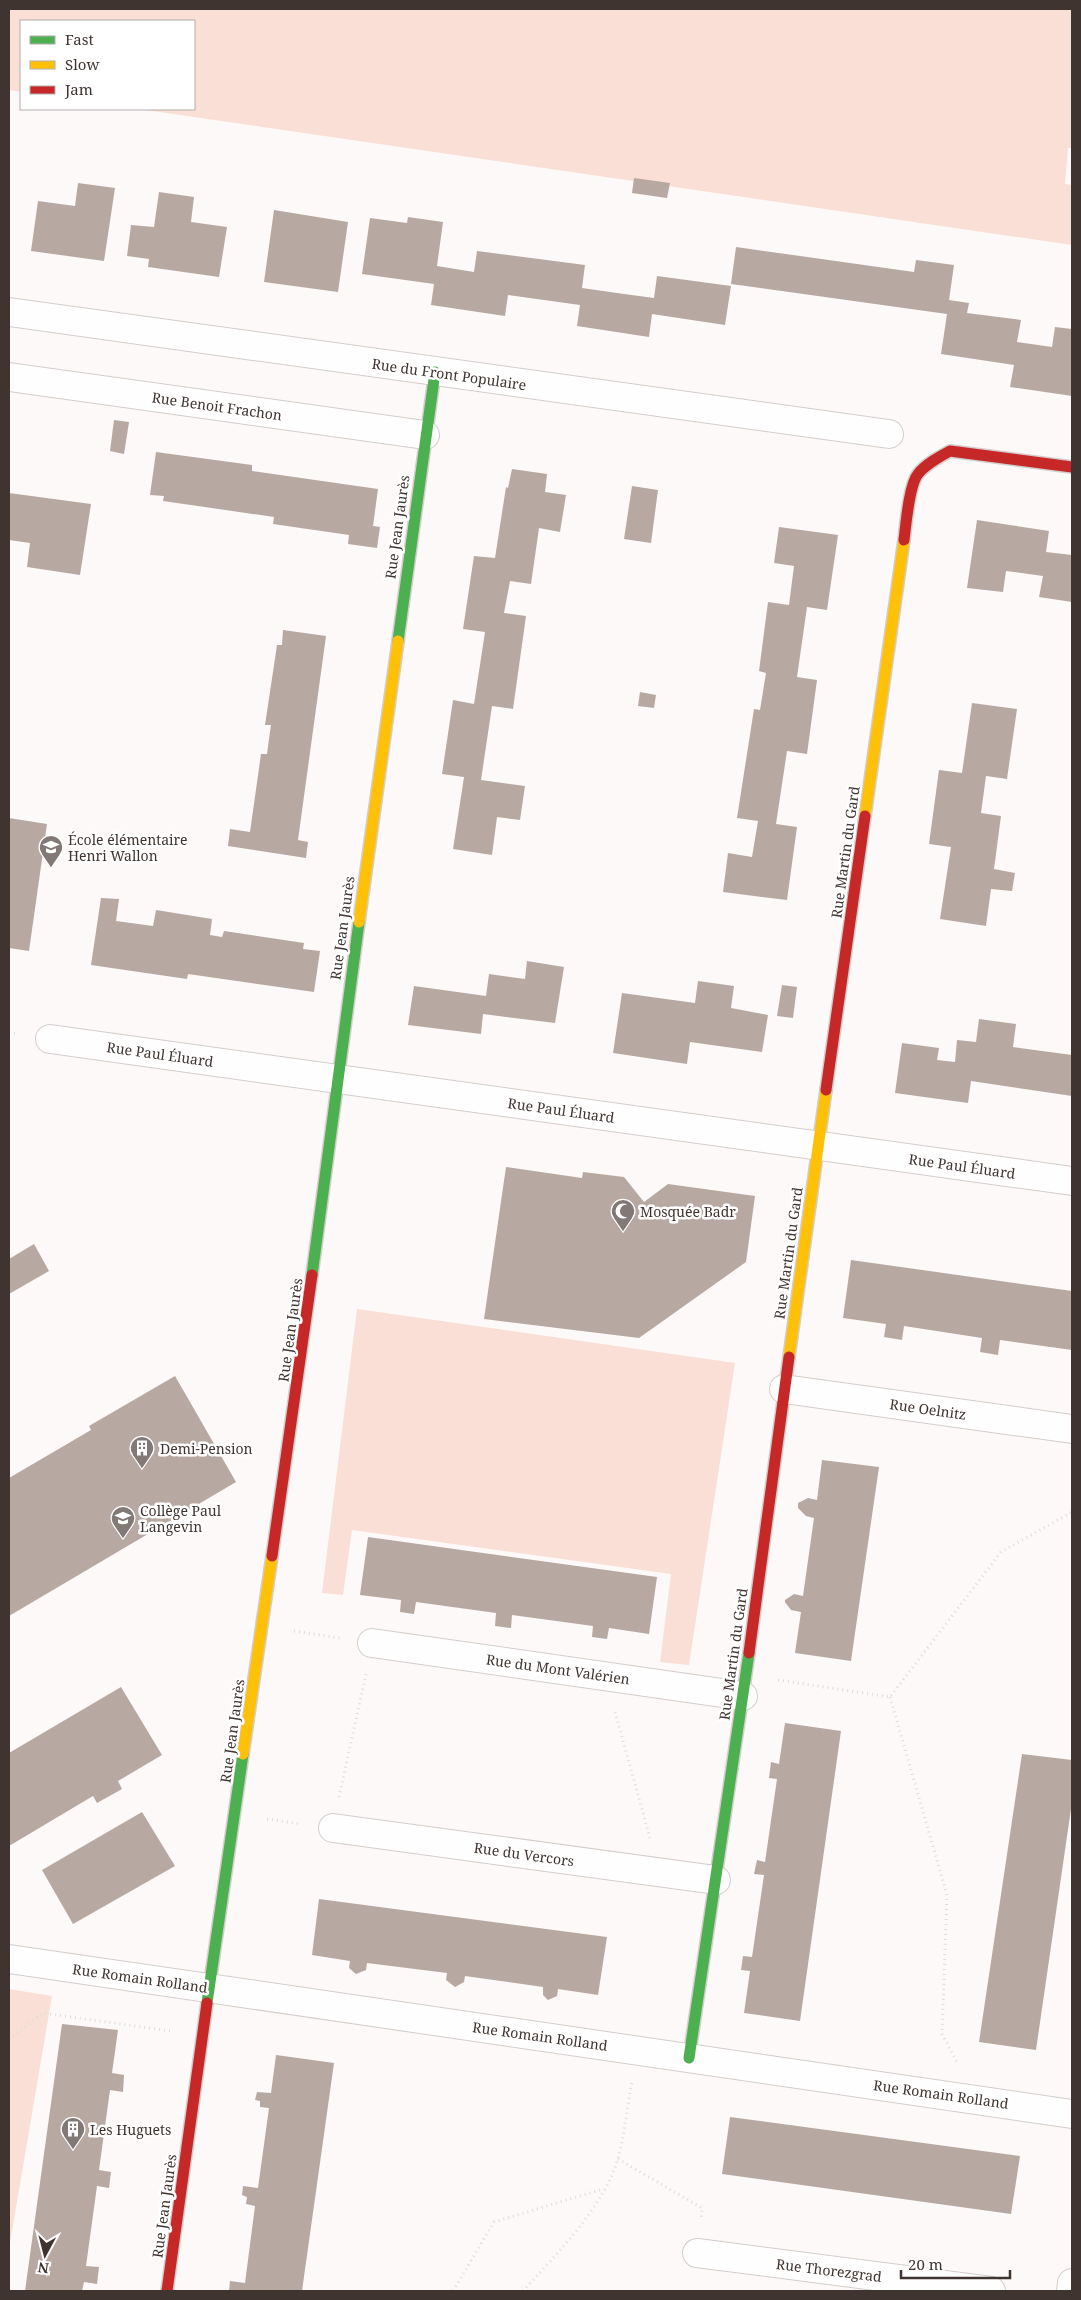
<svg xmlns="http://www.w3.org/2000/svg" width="1081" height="2300" font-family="'Noto Serif',serif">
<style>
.green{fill:#f9dfd5}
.building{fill:#b8a8a2}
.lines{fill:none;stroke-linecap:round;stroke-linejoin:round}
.street-casing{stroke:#d4cdcb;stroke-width:30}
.fast-casing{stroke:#d4cdcb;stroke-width:14}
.slow-casing{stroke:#d4cdcb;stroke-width:14}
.jam-casing{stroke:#d4cdcb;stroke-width:14}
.path{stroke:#dedcdb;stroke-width:3;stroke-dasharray:1 4;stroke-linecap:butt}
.street{stroke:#fffefe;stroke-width:28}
.fast{stroke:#4caf50;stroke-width:11}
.slow{stroke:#ffc107;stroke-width:11}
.jam{stroke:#c62828;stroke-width:11}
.labels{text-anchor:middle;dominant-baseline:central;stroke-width:5;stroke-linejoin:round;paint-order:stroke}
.street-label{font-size:14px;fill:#403430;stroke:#fff}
.poi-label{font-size:14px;fill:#403430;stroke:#fff;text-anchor:start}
</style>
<rect width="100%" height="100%" fill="#fdf9f8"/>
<g class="green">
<polygon points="9,9 1072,9 1072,148 1068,148 1065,184 1072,185 1072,245 139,109 194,109 194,21 21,21 21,92 9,90"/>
<polygon points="357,1309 735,1363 689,1665 660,1662 671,1574 352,1530 343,1595 322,1593"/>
<polygon points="9,1989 52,1996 9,2249"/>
</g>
<g class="building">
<polygon points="634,178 670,183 667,198 632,193"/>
<polygon points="78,183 115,188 104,261 31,251 38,201 75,206"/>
<polygon points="159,192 194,197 191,222 227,227 219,277 148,267 149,259 127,256 131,225 154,227"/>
<polygon points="274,210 348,222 338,292 264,282"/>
<polygon points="408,217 443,222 437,266 474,272 477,251 585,265 582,288 617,293 654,298 657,276 731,286 725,325 652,314 649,337 577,326 580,305 508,295 505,316 431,305 434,284 362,274 370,218 407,223"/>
<polygon points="736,247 914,272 916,260 954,265 949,300 969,303 967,313 1021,320 1017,342 1052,347 1055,327 1072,329 1072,396 1010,387 1014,365 941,354 947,314 731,284"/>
<polygon points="114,420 129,422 124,454 110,451"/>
<polygon points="156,452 252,465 252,471 378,489 373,526 380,527 377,548 348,544 349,535 273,524 274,517 163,501 164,496 150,495"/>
<polygon points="512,469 547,474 545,492 566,495 560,532 539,528 531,584 510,581 504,613 526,616 513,709 492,706 481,780 525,786 520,820 497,817 492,855 453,849 464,777 442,774 453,700 474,704 485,632 463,629 474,556 495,558 506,487 508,488"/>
<polygon points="632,486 658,490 651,543 624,539"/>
<polygon points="9,493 91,504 80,575 27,567 30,543 9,540"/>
<polygon points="977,520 1049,531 1046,552 1072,555 1072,602 1039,597 1043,576 1006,571 1003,592 967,588"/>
<polygon points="779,527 838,535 827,610 807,607 797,677 817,680 807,754 787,751 776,824 797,827 787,900 723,892 728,853 752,857 758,821 737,818 754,709 760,710 766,673 759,671 768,602 789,605 794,566 774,563"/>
<polygon points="283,630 326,636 298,840 308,842 306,858 228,846 230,829 250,832 261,754 267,754 269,739 271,725 265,725 277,645 282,645"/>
<polygon points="640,692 656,695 654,708 638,706"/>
<polygon points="972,703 1017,709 1007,779 986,776 981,813 1001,816 994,869 1015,873 1012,891 991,889 986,926 940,919 951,847 929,844 939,770 962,773"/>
<polygon points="9,818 47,824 29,951 9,948"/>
<polygon points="101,898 119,899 116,921 153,926 156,910 212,919 210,935 222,937 224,931 304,943 303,949 320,951 314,992 188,974 187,979 91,965"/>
<polygon points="527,961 564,967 555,1023 483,1014 481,1034 408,1025 414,986 486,996 489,974 525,979"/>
<polygon points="698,981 734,986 731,1008 768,1015 762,1052 690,1042 687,1064 613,1053 622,993 695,1003"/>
<polygon points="782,985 797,987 793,1018 777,1016"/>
<polygon points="979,1019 1016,1024 1013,1047 1072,1055 1072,1096 971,1081 968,1103 895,1093 902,1043 939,1048 937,1060 955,1062 957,1040 976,1042"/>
<polygon points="506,1167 582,1178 583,1172 624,1177 644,1202 668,1184 755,1196 746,1262 639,1338 484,1319"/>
<polygon points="34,1244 49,1271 9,1294 9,1259"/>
<polygon points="851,1260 1072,1291 1072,1350 1000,1340 998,1355 980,1352 982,1338 904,1326 902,1340 884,1337 886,1324 843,1318"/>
<polygon points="175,1376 236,1482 9,1616 9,1478 91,1430 89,1426"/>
<polygon points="822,1460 879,1467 851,1661 795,1653 801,1612 791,1610 785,1602 785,1600 794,1594 803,1596 814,1518 806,1516 798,1508 798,1503 808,1498 817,1500"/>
<polygon points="368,1537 657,1577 649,1634 609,1628 607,1639 592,1637 593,1626 512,1615 511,1628 495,1626 496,1613 416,1602 414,1614 400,1612 401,1600 360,1595"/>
<polygon points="121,1687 162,1755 118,1781 122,1789 97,1803 93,1796 9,1846 9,1753"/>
<polygon points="785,1723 841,1731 800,2021 744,2013 750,1971 741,1970 743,1956 752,1957 764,1875 754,1874 757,1860 765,1862 777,1779 769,1778 771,1762 779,1764"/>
<polygon points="1022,1754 1072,1760 1072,1802 1036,2050 979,2042"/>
<polygon points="142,1812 175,1866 73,1924 42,1870"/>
<polygon points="319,1899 607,1937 598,1995 558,1989 557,1996 548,2000 543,1995 543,1987 465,1976 464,1982 455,1987 446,1980 447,1973 367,1963 366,1970 356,1974 349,1968 350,1961 312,1955"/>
<polygon points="62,2024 118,2030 112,2073 124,2075 123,2092 110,2090 99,2170 111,2172 109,2188 97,2186 86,2266 99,2267 97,2284 84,2282 82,2291 25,2291"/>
<polygon points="276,2055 334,2063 302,2291 229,2291 230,2281 245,2283 255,2206 246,2204 247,2197 242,2195 243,2186 258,2188 269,2108 260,2107 260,2101 255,2100 257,2092 271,2093"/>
<polygon points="730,2117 1020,2156 1011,2214 722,2174"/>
</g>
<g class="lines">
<g class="street-casing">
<g id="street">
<polyline points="9,312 889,434"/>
<polyline points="9,377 425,435"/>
<polyline points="50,1039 1072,1181"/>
<polyline points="784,1389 1072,1429"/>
<polyline points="372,1643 743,1696"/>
<polyline points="333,1828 716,1880"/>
<polyline points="9,1959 1072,2114"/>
<polyline points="697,2253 991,2291"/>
<polyline points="1071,2291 1072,2283"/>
</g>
</g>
<g class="fast-casing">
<g id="fast">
<polyline points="398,641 435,372"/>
<polyline points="312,1275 359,922"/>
<polyline points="207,2003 243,1754"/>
<polyline points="689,2058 749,1653"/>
</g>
</g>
<g class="slow-casing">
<g id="slow">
<polyline points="865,816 904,540"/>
<polyline points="359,922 398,641"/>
<polyline points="789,1357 826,1090"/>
<polyline points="243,1754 272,1556"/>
</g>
</g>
<g class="jam-casing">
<g id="jam">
<path d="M904,540c2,-16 5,-55 14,-66 8,-10 21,-17 32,-23l122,16"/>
<polyline points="826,1090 865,816"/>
<polyline points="272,1556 312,1275"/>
<polyline points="749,1653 789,1357"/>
<polyline points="167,2291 207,2003"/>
</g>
</g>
<g class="path">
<polyline points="9,1033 19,1034"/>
<polyline points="294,1631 340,1638"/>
<polyline points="778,1680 890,1697 1001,1552 1072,1512"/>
<polyline points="890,1697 947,1895 942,2034 958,2064"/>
<polyline points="615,1712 650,1838"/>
<polyline points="339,1797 366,1674"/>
<polyline points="267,1819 301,1824"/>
<polyline points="9,2039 43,2013 170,2031"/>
<polyline points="618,2159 702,2208 701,2220"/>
<polyline points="453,2291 494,2222 603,2189"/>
<path d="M523,2291c32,-35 83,-87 95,-133 7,-25 9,-51 14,-76"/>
</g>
<use href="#street" class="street"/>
<use href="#fast" class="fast"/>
<use href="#slow" class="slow"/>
<use href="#jam" class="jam"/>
</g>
<defs>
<g id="school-pin" transform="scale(1.25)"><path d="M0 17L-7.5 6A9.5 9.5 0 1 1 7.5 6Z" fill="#827976" stroke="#fff"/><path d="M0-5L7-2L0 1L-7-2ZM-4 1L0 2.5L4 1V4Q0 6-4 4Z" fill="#fff"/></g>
<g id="mosque-pin" transform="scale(1.25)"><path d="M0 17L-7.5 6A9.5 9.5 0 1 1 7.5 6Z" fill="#827976" stroke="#fff"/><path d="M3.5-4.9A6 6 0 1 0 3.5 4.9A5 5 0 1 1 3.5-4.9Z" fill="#fff"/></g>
<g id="building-pin" transform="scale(1.25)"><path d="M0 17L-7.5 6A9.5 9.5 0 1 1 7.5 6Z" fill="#827976" stroke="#fff"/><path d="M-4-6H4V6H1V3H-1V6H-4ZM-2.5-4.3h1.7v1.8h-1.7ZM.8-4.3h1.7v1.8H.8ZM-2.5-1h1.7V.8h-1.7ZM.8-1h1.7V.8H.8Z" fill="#fff"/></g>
</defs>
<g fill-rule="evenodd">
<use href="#school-pin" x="51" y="847"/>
<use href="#mosque-pin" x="623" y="1211"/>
<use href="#building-pin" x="142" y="1448"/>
<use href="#school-pin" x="123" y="1518"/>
<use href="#building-pin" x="73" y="2129"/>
</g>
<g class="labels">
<g class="street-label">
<text transform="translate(449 374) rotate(8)">Rue du Front Populaire</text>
<text transform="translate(217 406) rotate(8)">Rue Benoit Frachon</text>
<text transform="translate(397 527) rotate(-82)">Rue Jean Jaurès</text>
<text transform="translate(845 852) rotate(-82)">Rue Martin du Gard</text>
<text transform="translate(342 928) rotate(-82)">Rue Jean Jaurès</text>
<text transform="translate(160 1054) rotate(8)">Rue Paul Éluard</text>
<text transform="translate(561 1110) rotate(8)">Rue Paul Éluard</text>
<text transform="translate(962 1166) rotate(8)">Rue Paul Éluard</text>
<text transform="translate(788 1253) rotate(-82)">Rue Martin du Gard</text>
<text transform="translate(290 1330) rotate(-82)">Rue Jean Jaurès</text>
<text transform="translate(928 1409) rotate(8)">Rue Oelnitz</text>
<text transform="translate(733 1654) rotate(-82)">Rue Martin du Gard</text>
<text transform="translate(558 1669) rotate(8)">Rue du Mont Valérien</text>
<text transform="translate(232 1731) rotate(-82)">Rue Jean Jaurès</text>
<text transform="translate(524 1854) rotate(8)">Rue du Vercors</text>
<text transform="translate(140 1978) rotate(8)">Rue Romain Rolland</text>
<text transform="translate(540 2036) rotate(8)">Rue Romain Rolland</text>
<text transform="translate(941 2094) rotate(8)">Rue Romain Rolland</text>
<text transform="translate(164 2206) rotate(-82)">Rue Jean Jaurès</text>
<text transform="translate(829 2270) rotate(7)">Rue Thorezgrad</text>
</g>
<g class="poi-label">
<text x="68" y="839">École élémentaire<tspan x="68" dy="16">Henri Wallon</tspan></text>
<text x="640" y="1211">Mosquée Badr</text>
<text x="160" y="1448">Demi-Pension</text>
<text x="140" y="1510">Collège Paul<tspan x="140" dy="16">Langevin</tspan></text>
<text x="90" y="2129">Les Huguets</text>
</g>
</g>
<rect width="1081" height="2300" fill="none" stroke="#403430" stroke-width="20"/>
<rect x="20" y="20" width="175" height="90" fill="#ffffff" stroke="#b3aeac"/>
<rect x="30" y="36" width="25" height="8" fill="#4caf50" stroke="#b3aeac"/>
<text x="65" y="45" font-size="15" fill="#403430">Fast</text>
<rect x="30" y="61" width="25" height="8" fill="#ffc107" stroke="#b3aeac"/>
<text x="65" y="70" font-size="15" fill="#403430">Slow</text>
<rect x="30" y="86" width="25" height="8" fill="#c62828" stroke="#b3aeac"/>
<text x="65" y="95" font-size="15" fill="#403430">Jam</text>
<g transform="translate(45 2255) rotate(187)" stroke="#ffffff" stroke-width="4" paint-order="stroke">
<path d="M0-4L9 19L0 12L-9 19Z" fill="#403430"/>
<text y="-8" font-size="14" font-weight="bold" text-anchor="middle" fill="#403430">N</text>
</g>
<path d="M901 2270v8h109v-8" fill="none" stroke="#403430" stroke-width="2.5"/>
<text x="908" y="2270" font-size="15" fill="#403430" stroke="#ffffff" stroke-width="4" paint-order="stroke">20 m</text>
</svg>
